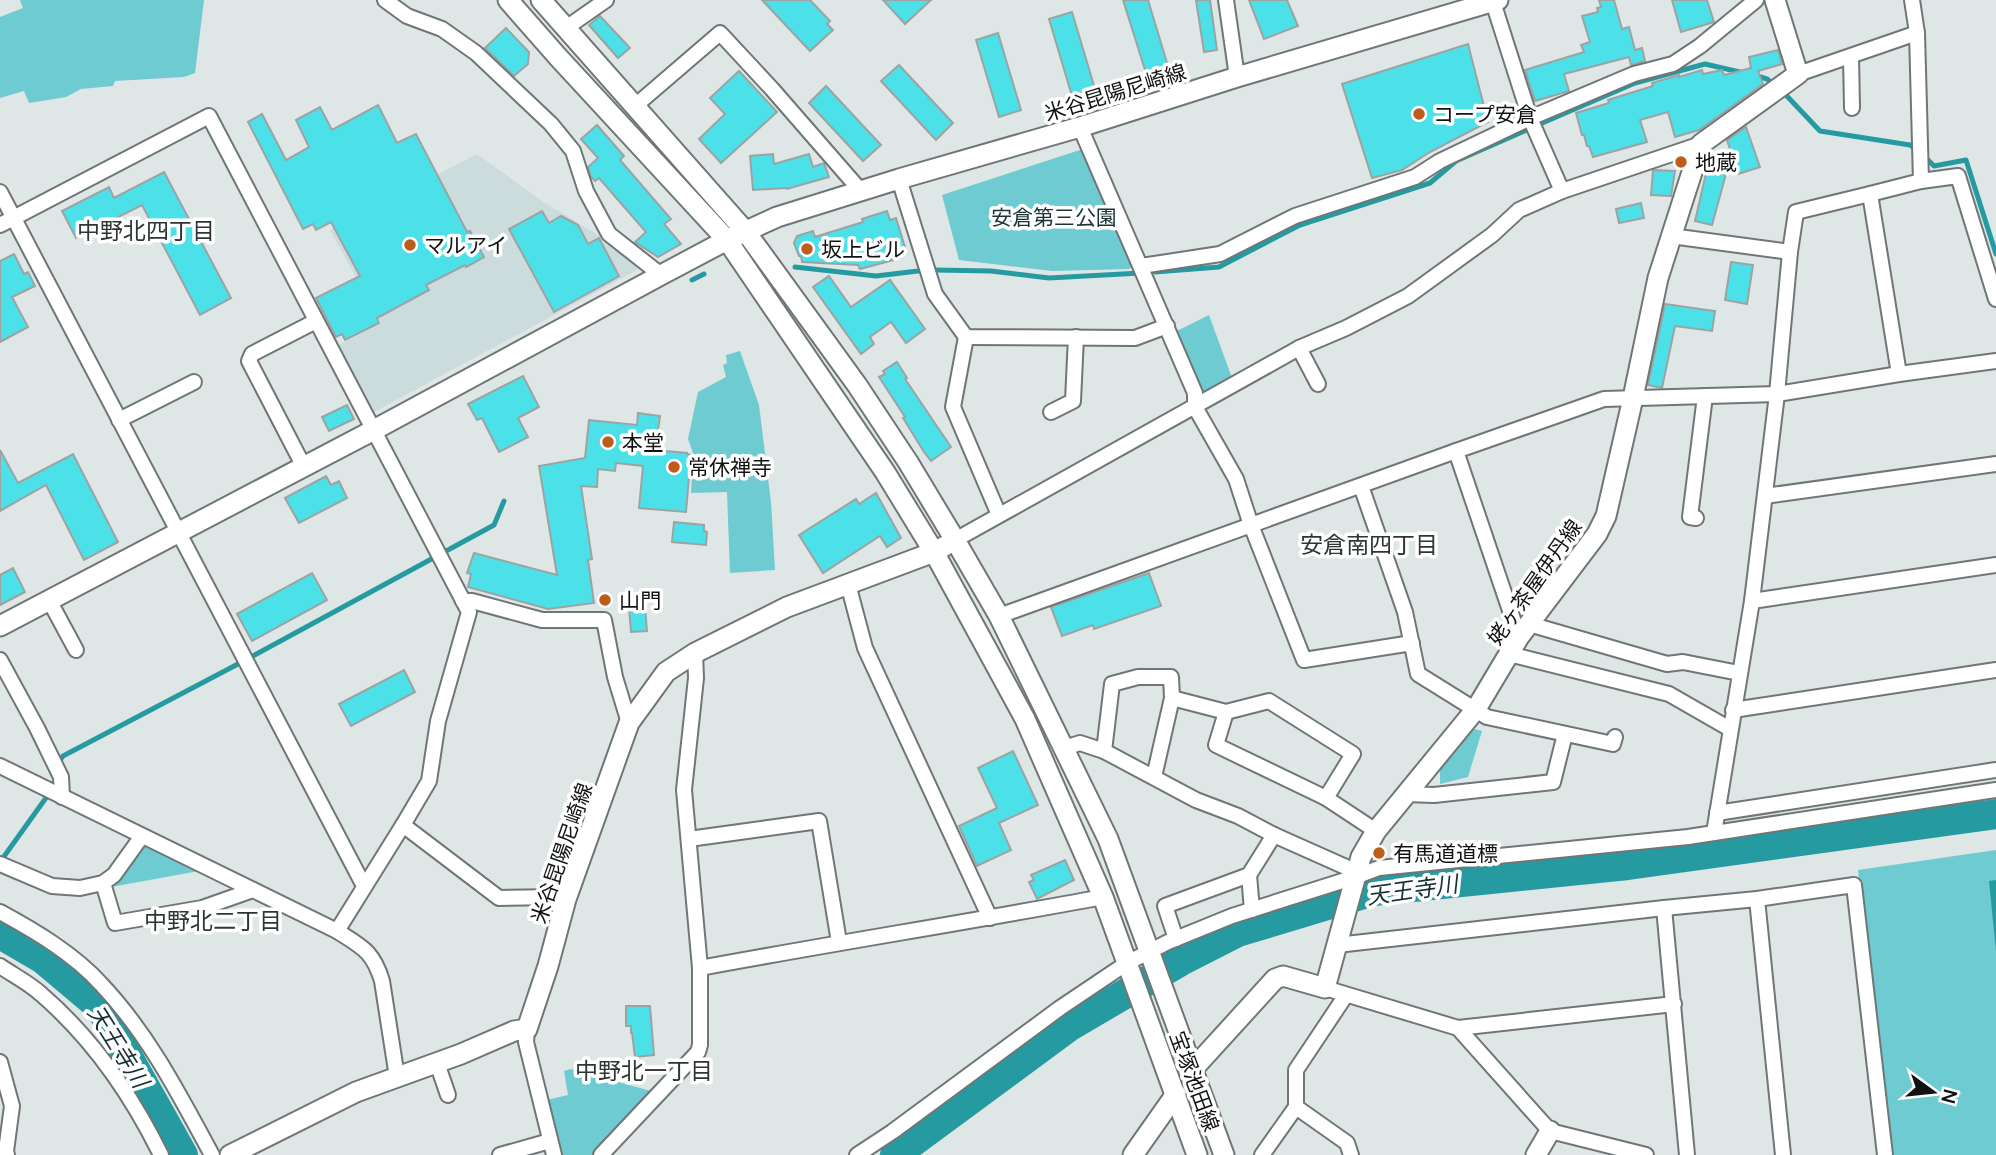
<svg xmlns="http://www.w3.org/2000/svg" width="1996" height="1155" font-family="Manrope,'Noto Sans JP',sans-serif">
<style>
.built{fill:#ccdbdc}
.green{fill:#6dcbd1}
.water{fill:#259ba1}
.lines{fill:none;stroke-linecap:round;stroke-linejoin:round}
.stream{stroke:#259ba1;stroke-width:5}
.river{stroke:#259ba1;stroke-width:30}
.building{fill:#4ce1e9;stroke:#9da3a3;stroke-width:2}
.street-casing{stroke:#707676;stroke-width:18}
.secondary-casing{stroke:#707676;stroke-width:23}
.street{stroke:#fff;stroke-width:14}
.secondary{stroke:#fff;stroke-width:19}
.poi-dot{fill:#bd5d19;stroke:#fff;stroke-width:2.5}
.labels{text-anchor:middle;dominant-baseline:central;stroke-width:7;stroke-linejoin:round;paint-order:stroke}
.street-label{font-size:21px;fill:#111313;stroke:#fff}
.poi-label{font-size:21px;fill:#111313;stroke:#fff;text-anchor:start}
.park-label{font-size:21px;fill:#1a3334;stroke:#fff}
.neighbourhood-label{font-size:23px;fill:#2f3435;stroke:#fff}
.water-label{font-size:23px;font-style:italic;fill:#173031;stroke:#fff}
</style>
<rect width="100%" height="100%" fill="#dfe6e6"/>
<polygon class="built" points="477,154 542,201 595,233 634,263 637,270 374,412 369,411 335,347 381,323 330,230"/>
<g class="green">
<polygon points="20,0 204,0 195,73 184,77 115,81 113,86 81,89 66,97 29,103 24,91 0,98 0,17 23,8"/>
<polygon points="1083,149 1134,265 1129,269 1052,271 959,260 942,195"/>
<polygon points="1209,315 1232,378 1206,393 1200,390 1175,332"/>
<polygon points="740,351 759,405 771,502 775,570 730,573 727,492 691,493 693,453 688,439 698,392 726,377 723,365 727,363 726,355"/>
<polygon points="1471,728 1482,731 1468,777 1440,784 1440,770"/>
<polygon points="146,846 199,871 111,887 138,851"/>
<polygon points="1996,850 1996,1155 1891,1155 1858,870"/>
<polygon points="571,1069 651,1091 595,1155 559,1155 547,1100 568,1095 564,1071"/>
</g>
<polygon class="water" points="1996,880 1996,951 1989,881"/>
<g class="lines">
<g class="stream">
<polyline points="1754,75 1767,79 1773,84"/>
<polyline points="1784,93 1820,131 1910,145 1914,148"/>
<polyline points="1540,124 1635,83 1705,64 1744,73"/>
<polyline points="1928,160 1934,166 1966,160 1996,254"/>
<polyline points="795,267 876,276 918,271"/>
<polyline points="934,270 991,271 1049,278 1141,273"/>
<polyline points="1155,272 1219,267 1300,225 1430,183 1456,161 1529,129"/>
<polyline points="692,280 704,274"/>
<polyline points="251,657 494,525 504,501"/>
<polyline points="60,760 63,756 238,664"/>
<polyline points="0,862 48,795"/>
</g>
<g class="river">
<polyline points="0,934 43,959 100,1007 183,1155"/>
<polyline points="895,1155 1070,1026 1181,961 1238,932 1374,891 1628,865 1996,814"/>
</g>
</g>
<g class="building">
<polygon points="762,0 810,0 830,21 827,24 833,30 810,51"/>
<polygon points="883,0 931,0 905,24"/>
<polygon points="1123,0 1148,0 1168,66 1146,73"/>
<polygon points="1196,0 1210,0 1217,50 1204,52"/>
<polygon points="1249,0 1287,0 1298,26 1264,39"/>
<polygon points="1599,0 1614,0 1622,29 1629,27 1635,50 1642,48 1645,61 1631,65 1629,57 1564,74 1569,91 1535,101 1525,70 1584,52 1581,45 1590,42 1582,16 1598,12 1597,8 1601,7"/>
<polygon points="1672,0 1707,0 1714,22 1681,32"/>
<polygon points="1072,12 1095,89 1072,96 1049,19"/>
<polygon points="600,16 630,48 618,58 589,25"/>
<polygon points="506,28 529,52 528,64 514,76 485,48"/>
<polygon points="998,33 1021,110 999,117 976,40"/>
<polygon points="1468,44 1488,122 1430,152 1402,170 1372,178 1342,84"/>
<polygon points="1778,50 1782,64 1758,71 1763,84 1699,130 1675,137 1668,112 1640,120 1647,142 1593,157 1589,146 1587,146 1584,135 1582,135 1576,113 1609,103 1608,100 1653,86 1652,83 1679,75 1679,77 1702,70 1703,74 1722,70 1724,75 1751,68 1749,57"/>
<polygon points="899,65 953,123 936,140 881,81"/>
<polygon points="739,71 777,112 721,163 699,139 725,114 710,98"/>
<polygon points="826,86 881,145 863,161 809,103"/>
<polygon points="378,105 397,143 416,134 467,232 470,231 484,257 466,267 465,265 426,285 429,290 377,318 379,323 345,340 342,334 336,337 316,298 360,276 331,222 316,230 313,224 303,229 248,122 262,114 286,160 309,147 296,120 320,107 332,130"/>
<polygon points="597,125 624,156 620,160 671,219 664,224 681,244 658,257 635,242 646,232 599,178 595,181 591,177 588,167 598,158 581,139"/>
<polygon points="1746,127 1760,167 1738,174 1727,140"/>
<polygon points="773,154 774,164 809,154 813,167 824,163 829,177 787,189 786,188 753,190 750,156"/>
<polygon points="1707,169 1726,174 1712,225 1695,221"/>
<polygon points="1653,170 1675,171 1671,196 1651,195"/>
<polygon points="164,172 231,298 200,315 142,205 76,238 62,211 109,187 114,198"/>
<polygon points="1641,203 1644,218 1619,223 1616,209"/>
<polygon points="542,211 549,223 561,216 578,225 588,244 599,238 619,276 554,312 509,229"/>
<polygon points="887,211 890,220 896,218 905,247 899,249 901,258 860,269 858,265 802,262 801,256 799,256 794,243 797,236 813,231 815,237 863,222 862,219"/>
<polygon points="14,254 24,274 28,272 35,286 12,297 28,327 0,342 0,261"/>
<polygon points="1731,262 1753,265 1747,304 1725,300"/>
<polygon points="829,276 851,307 890,280 925,329 906,343 891,322 870,337 874,344 861,354 813,287"/>
<polygon points="1665,304 1715,311 1712,331 1675,326 1662,388 1648,385"/>
<polygon points="897,362 907,378 905,379 951,447 931,461 924,452 903,418 905,417 879,377 885,374 883,371"/>
<polygon points="523,376 539,407 518,418 528,437 499,452 482,418 477,420 468,404"/>
<polygon points="347,405 354,419 329,431 322,417"/>
<polygon points="638,413 660,416 655,450 687,453 687,454 691,455 686,512 639,508 643,466 616,463 615,471 598,469 597,487 581,486 592,559 588,560 594,603 548,609 468,587 471,574 467,573 474,553 557,575 539,466 585,458 589,420 637,425"/>
<polygon points="0,450 18,483 73,454 118,542 84,560 46,485 0,511"/>
<polygon points="326,476 331,485 339,481 347,498 299,523 285,498"/>
<polygon points="876,493 901,538 887,547 880,536 823,573 799,535 856,499 859,504"/>
<polygon points="674,522 704,525 704,531 707,532 706,545 672,542"/>
<polygon points="13,568 25,592 0,605 0,575"/>
<polygon points="312,573 327,600 252,641 237,614"/>
<polygon points="1149,573 1161,606 1094,629 1093,625 1062,636 1051,607"/>
<polygon points="645,607 647,631 631,632 629,608"/>
<polygon points="404,670 415,692 351,726 339,704"/>
<polygon points="1013,751 1038,805 999,823 1011,850 977,866 959,826 997,808 978,768"/>
<polygon points="1065,860 1074,880 1037,899 1029,882 1034,880 1031,875"/>
<polygon points="626,1006 650,1006 654,1055 635,1057 632,1033 631,1033 631,1026 626,1026"/>
</g>
<g class="lines">
<g class="street-casing">
<g id="street">
<polyline points="385,0 407,16 442,29 476,53 551,124 573,151 586,191 609,234 661,275"/>
<polyline points="1226,0 1237,77"/>
<polyline points="566,28 606,0"/>
<polyline points="1851,57 1852,108"/>
<polyline points="1798,74 1917,33"/>
<polyline points="635,106 720,33 772,89 860,190"/>
<polyline points="1080,127 1195,393 1195,407 1236,479 1251,525 1304,660 1412,643"/>
<polyline points="899,179 935,294 966,337 1135,338 1167,326"/>
<polyline points="1921,181 1958,176 1996,299"/>
<polyline points="1562,191 1701,144"/>
<polyline points="0,192 364,886"/>
<polyline points="0,225 209,116 469,612 438,721 429,781 403,825 337,931"/>
<polyline points="1671,236 1790,252"/>
<polyline points="1141,266 1220,254 1295,216 1415,177 1440,161 1530,118 1634,74 1673,64 1700,46 1756,0"/>
<polyline points="966,337 953,407 999,515"/>
<polyline points="1299,348 1318,384"/>
<polyline points="1899,374 1996,361"/>
<polyline points="1051,412 1073,401 1076,337"/>
<polyline points="119,420 194,382"/>
<polyline points="1456,451 1604,399 1777,394 1899,374 1870,194 1921,181 1917,33 1912,0"/>
<polyline points="304,467 249,361 252,354 316,321"/>
<polyline points="1361,486 1405,612 1418,674 1487,717 1613,744 1615,737"/>
<polyline points="1765,496 1996,464"/>
<polyline points="1696,518 1690,517 1705,396"/>
<polyline points="955,540 1299,348 1346,328 1408,296 1492,235 1519,210 1562,191 1530,118 1493,2"/>
<polyline points="848,584 865,648 990,918"/>
<polyline points="49,600 76,650"/>
<polyline points="463,601 472,601 542,620 604,620 615,677 629,723"/>
<polyline points="1752,601 1777,394 1790,252 1796,212 1870,194"/>
<polyline points="999,616 1456,451 1519,637"/>
<polyline points="1529,624 1667,664 1683,662 1739,673"/>
<polyline points="1509,654 1669,694 1730,729"/>
<polyline points="0,660 37,728 61,777 62,797"/>
<polyline points="1172,698 1226,712 1269,701 1353,754 1326,798"/>
<polyline points="1733,710 1996,670"/>
<polyline points="1226,712 1216,745 1326,798 1376,831"/>
<polyline points="1064,748 1080,743 1104,751 1196,800 1238,816 1274,835 1357,872"/>
<polyline points="1104,751 1112,684 1138,677 1171,677 1172,698 1154,777"/>
<path d="M0,766l337,165c25,16 36,20 45,50l15,96"/>
<polyline points="1406,794 1434,795 1553,782 1565,734"/>
<polyline points="1717,813 1996,770"/>
<polyline points="403,825 499,898 560,897 566,899"/>
<polyline points="1714,833 1752,601 1996,565"/>
<polyline points="689,839 819,821 839,942"/>
<polyline points="0,864 52,886 80,888 103,883 114,875 142,836"/>
<polyline points="1249,875 1252,910"/>
<polyline points="103,883 115,923 202,908 253,890"/>
<polyline points="1757,899 1783,1155"/>
<polyline points="1664,908 1687,1155"/>
<path d="M0,912c35,19 74,42 101,72 48,51 78,110 111,171"/>
<polyline points="1176,939 1165,906 1249,875 1274,835"/>
<polyline points="1337,945 1664,908 1757,899 1854,885 1885,1155"/>
<path d="M0,966c13,9 29,17 41,28 51,44 90,100 120,161"/>
<path d="M700,968c134,-25 269,-46 403,-71"/>
<polyline points="1325,988 1458,1028 1674,1004"/>
<polyline points="1458,1028 1550,1131 1646,1155"/>
<polyline points="527,1029 526,1042 554,1155"/>
<polyline points="0,1062 12,1106 6,1151 7,1155"/>
<polyline points="437,1063 448,1095"/>
<polyline points="1296,1107 1347,1143 1351,1155"/>
<polyline points="500,1155 550,1141"/>
<polyline points="601,1155 698,1052 700,1045 700,968 684,790 696,678 695,653"/>
<polyline points="857,1155 892,1132 1060,1008 1127,963 1168,942 1232,916 1355,877 1379,868 1688,837 1996,790"/>
<polyline points="1262,1155 1296,1107 1296,1070 1346,995"/>
</g>
</g>
<g class="secondary-casing">
<g id="secondary">
<polyline points="508,0 558,57 727,240 885,472 934,552 1025,719 1103,897 1197,1155"/>
<polyline points="541,0 746,232 857,385 908,462 955,540 999,616 1108,839 1224,1155"/>
<polyline points="0,626 372,431 661,275 727,240 777,217 899,179 1080,127 1237,77 1498,0"/>
<polyline points="1193,1069 1275,979 1283,976 1325,988 1361,857 1376,831 1476,709 1519,637 1597,534 1606,516 1633,398 1658,278 1701,144 1798,74 1775,0"/>
<polyline points="230,1155 356,1092 461,1054 514,1031 527,1029 548,966 566,899 629,723 666,672 695,653 787,607 934,552 945,546"/>
<polyline points="1133,1155 1176,1094"/>
<polyline points="1536,1155 1550,1131"/>
</g>
</g>
<use href="#street" class="street"/>
<use href="#secondary" class="secondary"/>
</g>
<g class="poi-dot">
<circle cx="1419" cy="114" r="7"/>
<circle cx="1681" cy="162" r="7"/>
<circle cx="410" cy="245" r="7"/>
<circle cx="807" cy="249" r="7"/>
<circle cx="608" cy="442" r="7"/>
<circle cx="674" cy="467" r="7"/>
<circle cx="605" cy="600" r="7"/>
<circle cx="1379" cy="853" r="7"/>
</g>
<g class="labels">
<g class="street-label">
<text transform="translate(1115 92) rotate(-17)">米谷昆陽尼崎線</text>
<text transform="translate(1534 582) rotate(-55)">姥ヶ茶屋伊丹線</text>
<text transform="translate(561 853) rotate(-71)">米谷昆陽尼崎線</text>
<text transform="translate(1195 1081) rotate(70)">宝塚池田線</text>
</g>
<g class="poi-label">
<text x="1433" y="114">コープ安倉</text>
<text x="1695" y="162">地蔵</text>
<text x="424" y="245">マルアイ</text>
<text x="821" y="249">坂上ビル</text>
<text x="622" y="442">本堂</text>
<text x="688" y="467">常休禅寺</text>
<text x="619" y="600">山門</text>
<text x="1393" y="853">有馬道道標</text>
</g>
<g class="park-label">
<text x="1054" y="217">安倉第三公園</text>
</g>
<g class="neighbourhood-label">
<text x="146" y="230">中野北四丁目</text>
<text x="1369" y="544">安倉南四丁目</text>
<text x="213" y="920">中野北二丁目</text>
<text x="644" y="1070">中野北一丁目</text>
</g>
<g class="water-label">
<text transform="translate(1412 889) rotate(-8)">天王寺川</text>
<text transform="translate(119 1046) rotate(58)">天王寺川</text>
</g>
</g>
<g transform="translate(1933 1092) rotate(105)" stroke="#ffffff" stroke-width="5" paint-order="stroke">
<path d="M0-5L12 26L0 18L-12 26Z" fill="#111313"/>
<text y="-10" font-size="19" font-weight="bold" text-anchor="middle" fill="#111313">N</text>
</g>
</svg>
